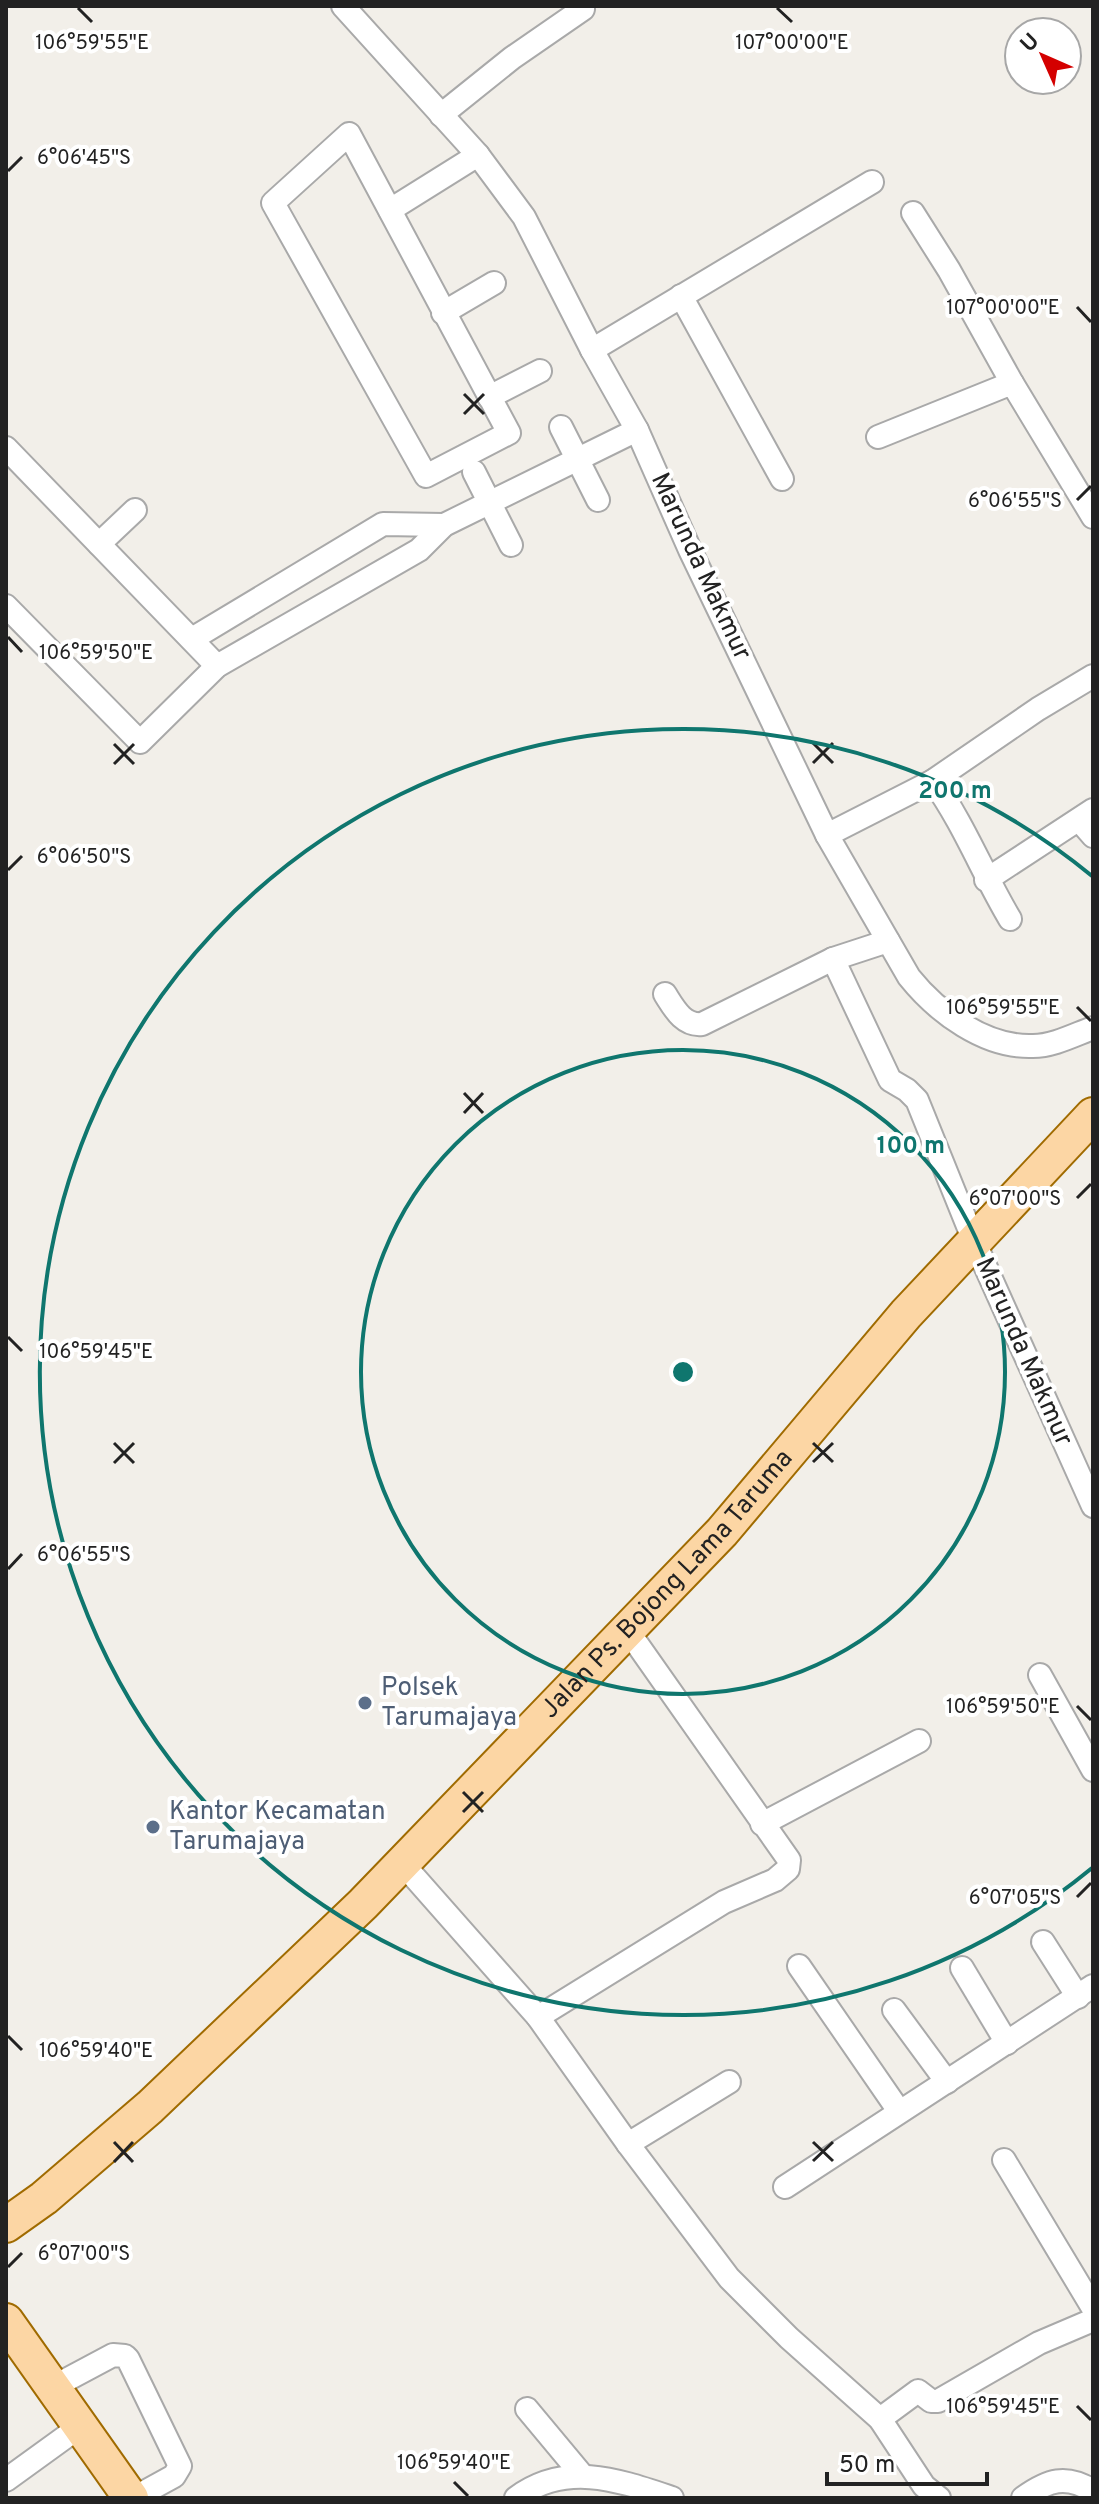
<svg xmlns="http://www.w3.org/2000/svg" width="1099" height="2504" font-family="Overpass,sans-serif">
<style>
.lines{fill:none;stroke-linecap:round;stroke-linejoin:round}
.minor-casing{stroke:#a9a9a9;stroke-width:26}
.primary-casing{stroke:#a06b00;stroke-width:38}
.minor{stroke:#fff;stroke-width:22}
.primary{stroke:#fcd6a4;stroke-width:34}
.ticks{fill:none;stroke:#222;stroke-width:3}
.ring{fill:none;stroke:#0f766e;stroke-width:4}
.service-dot{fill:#5c6f8a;stroke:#fff;stroke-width:3}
.labels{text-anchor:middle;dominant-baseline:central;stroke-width:8;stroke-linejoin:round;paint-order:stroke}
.street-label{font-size:26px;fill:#222;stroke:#fff}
.service-label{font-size:26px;fill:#4e5e75;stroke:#fff;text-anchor:start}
.ticks-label{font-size:20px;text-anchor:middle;fill:#222;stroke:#fff;stroke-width:8;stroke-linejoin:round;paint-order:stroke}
.centre{fill:#0f766e;stroke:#fff;stroke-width:4}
.ring-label{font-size:24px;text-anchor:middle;font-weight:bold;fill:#0f766e;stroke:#fff;stroke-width:8;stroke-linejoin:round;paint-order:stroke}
</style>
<rect width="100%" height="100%" fill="#f2efe9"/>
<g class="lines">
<g class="minor-casing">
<g id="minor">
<path d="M343,6l135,149 46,62 68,133 45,80 53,120 137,285 82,142c28,35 76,71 124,69 20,0 41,-11 60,-18"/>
<polyline points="441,115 512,58 583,9"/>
<polygon points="349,134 509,433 426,476 273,203"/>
<polyline points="390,210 478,155"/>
<polyline points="913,213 949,270 1012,383"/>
<polyline points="681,296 782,479"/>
<polyline points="443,313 494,283"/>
<polyline points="592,350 872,182"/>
<polyline points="489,397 540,371"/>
<polyline points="561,427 598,500"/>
<polyline points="878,437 1012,383 1093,517"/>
<polyline points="6,448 217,666"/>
<polyline points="474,472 511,545"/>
<polyline points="99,544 135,510"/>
<polyline points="6,606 140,742 217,666 419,550 444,525 637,430"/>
<polyline points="192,639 383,524 444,525"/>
<path d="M933,781c31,43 50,93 77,138"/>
<polyline points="1079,820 1093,836"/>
<polyline points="827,835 933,781 1038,709 1093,676"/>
<polyline points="986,880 1093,810"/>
<polyline points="833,959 890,1080 907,1090 917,1100 974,1241 1093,1506"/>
<path d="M665,994c9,14 18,32 37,30l131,-65 55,-18"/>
<polyline points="1040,1675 1093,1770"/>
<polyline points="762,1824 919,1741"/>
<polyline points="402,1863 538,2017 628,2144 729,2278 789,2338 880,2419 924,2486 939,2498"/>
<polyline points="1043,1942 1078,1997"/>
<polyline points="799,1966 899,2111"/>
<polyline points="962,1968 1007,2043"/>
<polyline points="894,2010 947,2082"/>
<polyline points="538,2017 724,1902 775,1880 788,1869 789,1860 628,1631"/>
<polyline points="628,2144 729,2082"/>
<polyline points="1004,2160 1093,2308"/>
<polyline points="785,2187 1093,1986"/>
<polyline points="53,2387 113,2355 125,2356 128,2359 180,2466 174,2476 134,2498"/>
<polyline points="527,2409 582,2475"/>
<polyline points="880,2419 918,2391 931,2401 938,2401 1039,2343 1093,2320"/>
<polyline points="6,2480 82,2425"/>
<path d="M516,2498c50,-37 102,-18 156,0"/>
<path d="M1023,2498c25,-18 43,-24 70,-7"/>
</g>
</g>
<g class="primary-casing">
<g id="primary">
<path id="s1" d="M6,2225l38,-27 106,-91 213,-203 359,-372 184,-218 187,-199"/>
<polyline points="6,2321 131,2498"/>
</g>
</g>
<use href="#minor" class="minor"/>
<use href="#primary" class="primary"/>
</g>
<path class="ticks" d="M78,8l14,14M777,8l15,14M8,171l14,-14M1077,307l14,15M464,394l20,20M464,414l20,-20M1077,500l14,-14M8,637l14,15M813,743l20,20M114,744l20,20M813,763l20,-20M114,764l20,-20M8,870l14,-14M1077,1007l14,14M464,1093l19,20M464,1113l19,-20M1077,1198l14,-14M8,1337l14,14M114,1443l20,20M813,1443l20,19M813,1462l20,-19M114,1463l20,-20M8,1569l14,-15M1077,1706l14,14M463,1792l20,20M463,1812l20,-20M1077,1897l14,-14M8,2036l14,14M114,2142l19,20M813,2142l20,19M813,2161l20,-19M114,2162l19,-20M8,2267l14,-14M1077,2406l14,14M454,2482l14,14"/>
<g class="ring">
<circle cx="683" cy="1372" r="322"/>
<path d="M1092 1868A643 643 0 1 1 1092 876"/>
</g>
<g class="service-dot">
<circle cx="365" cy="1703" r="8"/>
<circle cx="153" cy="1827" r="8"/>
</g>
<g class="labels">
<g class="street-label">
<text transform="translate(700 567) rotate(65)">Marunda Makmur</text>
<text transform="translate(1023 1352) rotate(66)">Marunda Makmur</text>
<text stroke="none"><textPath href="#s1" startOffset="922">Jalan Ps. Bojong Lama Taruma</textPath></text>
</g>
<g class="service-label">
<text x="381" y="1688">Polsek<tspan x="381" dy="30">Tarumajaya</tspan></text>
<text x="169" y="1812">Kantor Kecamatan<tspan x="169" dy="30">Tarumajaya</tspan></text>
</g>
</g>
<g class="ticks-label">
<text x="92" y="49">106°59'55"E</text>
<text x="792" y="49">107°00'00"E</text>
<text x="84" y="164">6°06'45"S</text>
<text x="1003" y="314">107°00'00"E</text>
<text x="1015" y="507">6°06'55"S</text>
<text x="96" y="659">106°59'50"E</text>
<text x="84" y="863">6°06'50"S</text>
<text x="1003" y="1014">106°59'55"E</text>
<text x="1015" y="1205">6°07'00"S</text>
<text x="96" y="1358">106°59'45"E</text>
<text x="84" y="1561">6°06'55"S</text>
<text x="1003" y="1713">106°59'50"E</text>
<text x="1015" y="1904">6°07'05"S</text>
<text x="96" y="2057">106°59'40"E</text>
<text x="84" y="2260">6°07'00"S</text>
<text x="1003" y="2413">106°59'45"E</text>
<text x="454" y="2469">106°59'40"E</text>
</g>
<circle cx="683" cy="1372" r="12" class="centre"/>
<g class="ring-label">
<text x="955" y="798">200 m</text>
<text x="911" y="1153">100 m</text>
</g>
<rect width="1099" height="2504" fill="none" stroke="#222222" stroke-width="16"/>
<g transform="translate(1043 56) rotate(315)"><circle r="38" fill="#ffffff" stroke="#a7a7a7" stroke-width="2"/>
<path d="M0-6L14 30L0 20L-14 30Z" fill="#d40000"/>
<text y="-12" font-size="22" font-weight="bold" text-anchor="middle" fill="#222222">U</text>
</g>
<path d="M827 2472v12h160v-12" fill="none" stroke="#222222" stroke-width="4"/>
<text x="839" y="2472" font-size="24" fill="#222222" stroke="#ffffff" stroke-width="6" paint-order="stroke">50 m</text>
</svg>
